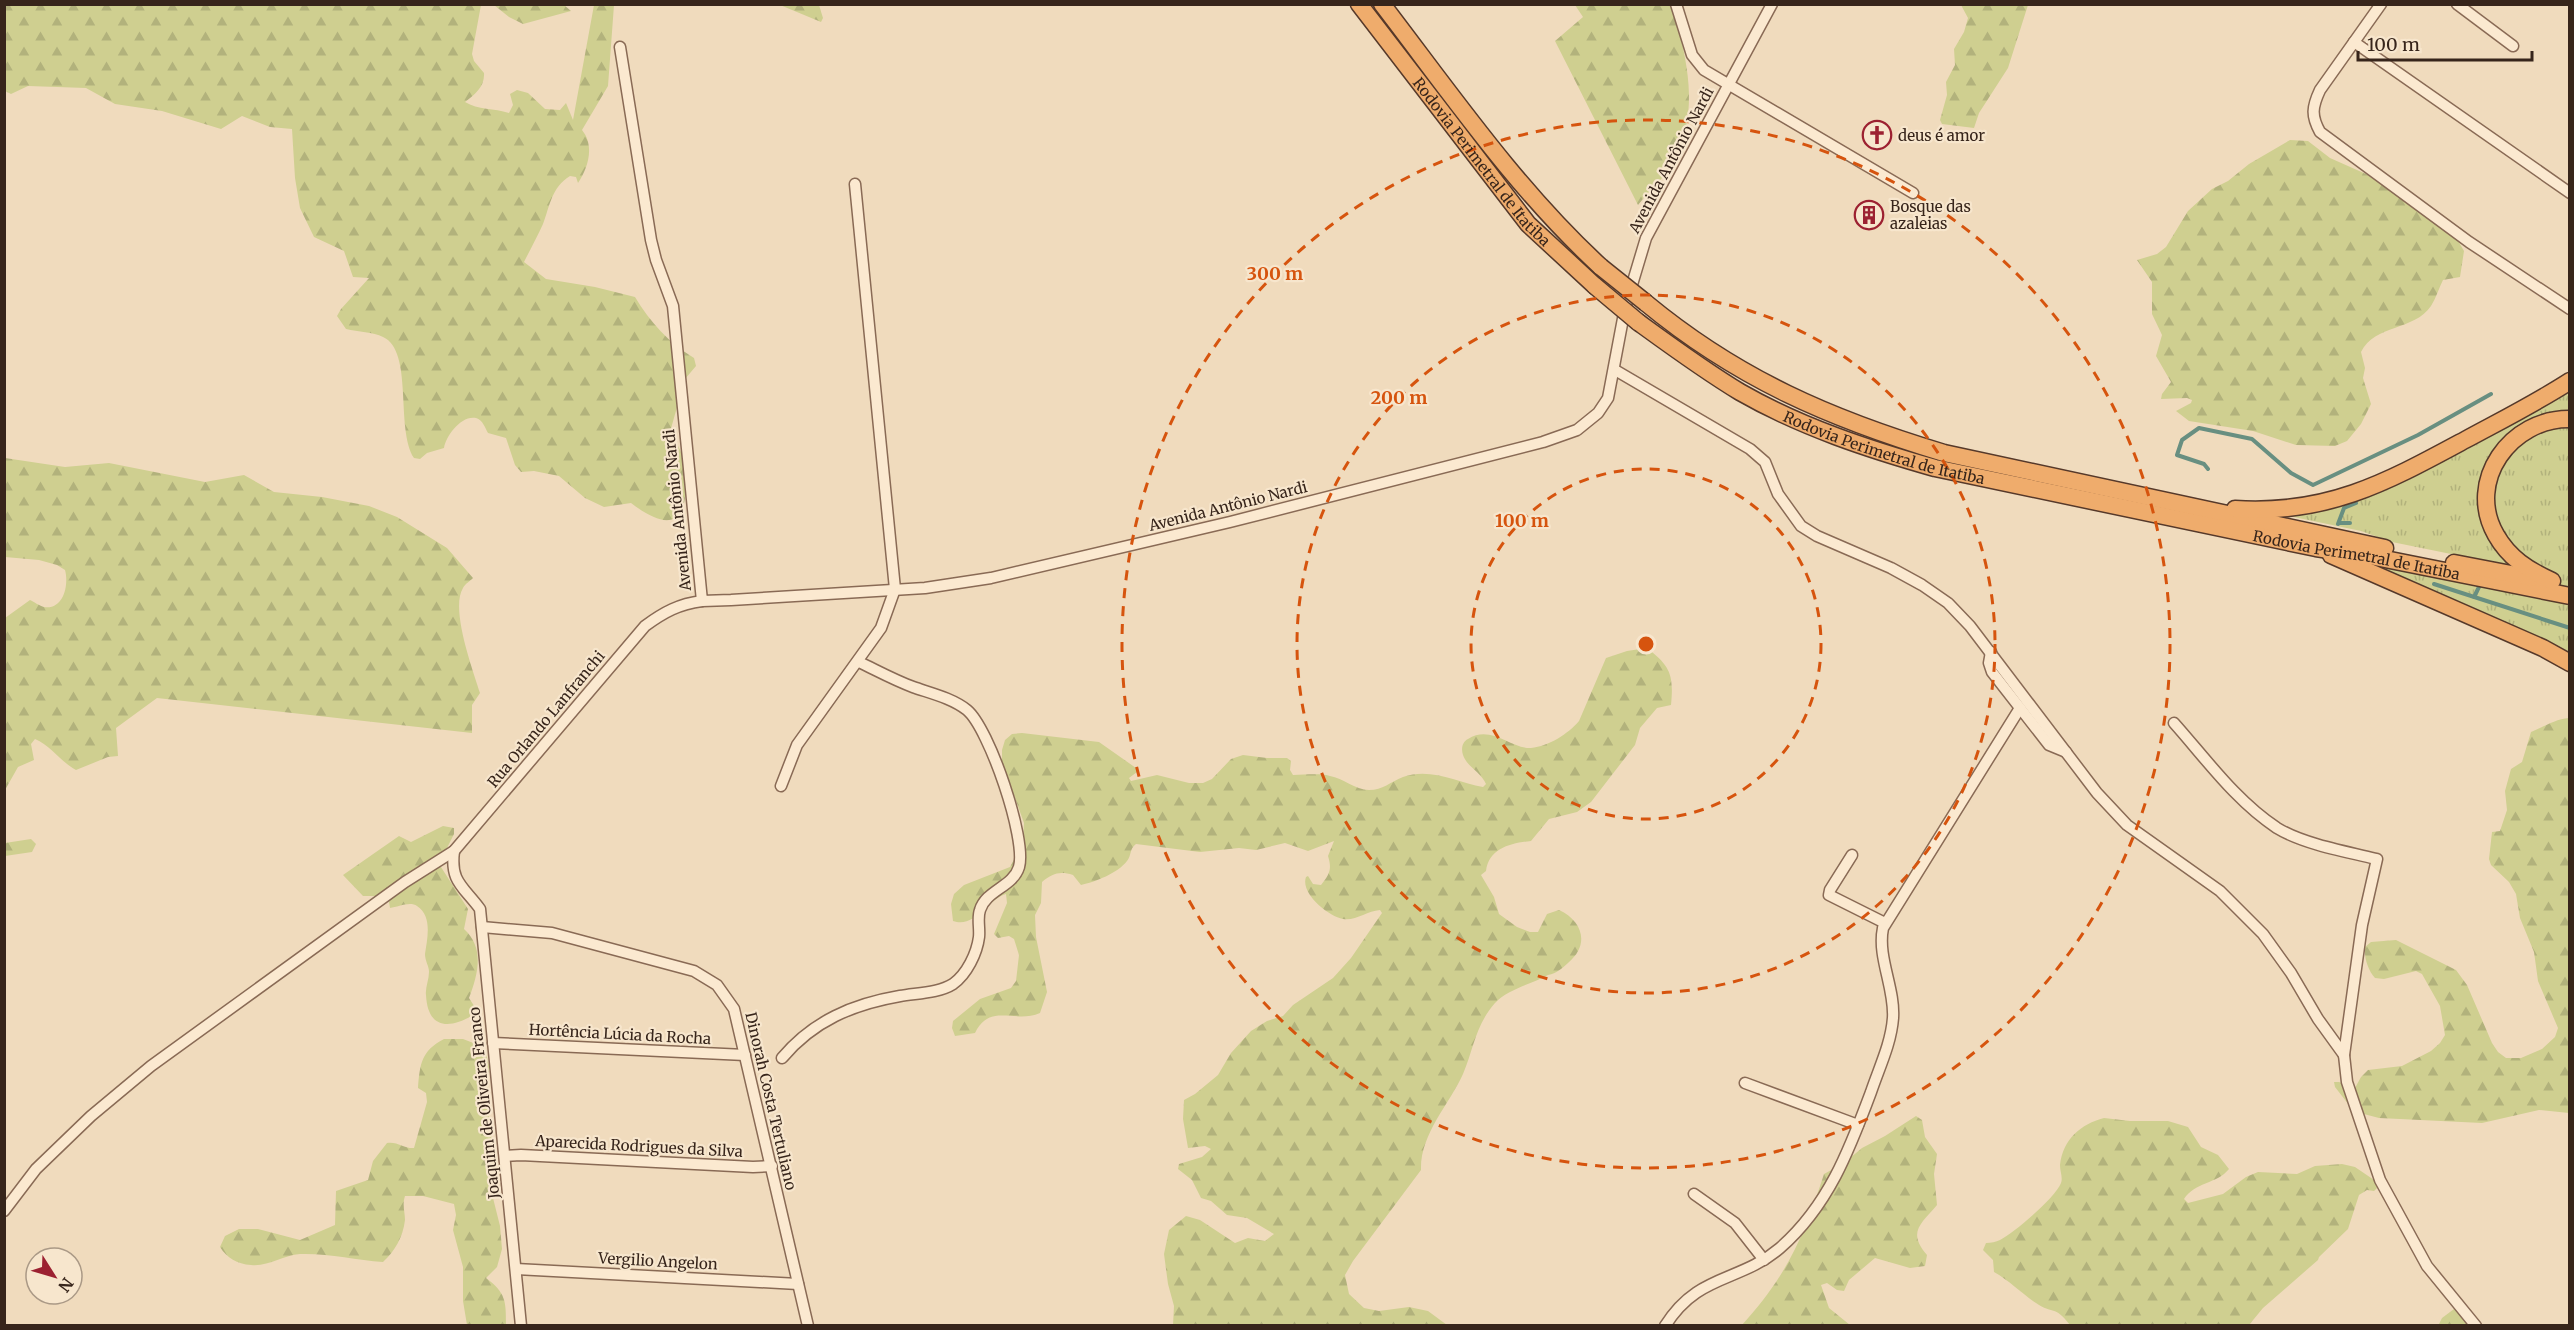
<svg xmlns="http://www.w3.org/2000/svg" width="2574" height="1330" font-family="Merriweather,serif">
<style>
.grass{fill:url(#grass-tufts)}
.forest{fill:url(#forest-firs)}
.lines{fill:none;stroke-linecap:round;stroke-linejoin:round}
.stream{stroke:#688f81;stroke-width:4}
.minor-casing{stroke:#896a55;stroke-width:13}
.trunk-casing{stroke:#56392a;stroke-width:19}
.minor{stroke:#fbe9d0;stroke-width:10}
.trunk{stroke:#efac6c;stroke-width:16}
.trunk-bridge-casing{stroke:#56392a;stroke-width:19;stroke-linecap:butt}
.trunk-bridge{stroke:#efac6c;stroke-width:16}
.ring{fill:none;stroke:#d6540e;stroke-width:3;stroke-dasharray:10 8}
.labels{text-anchor:middle;dominant-baseline:central;stroke-width:4.5;stroke-linejoin:round;paint-order:stroke}
.poi-label{font-size:15px;fill:#37251b;stroke:#f7e6cd;text-anchor:start}
.street-label{font-size:15px;fill:#37251b;stroke:#f7e6cd}
.centre{fill:#d6540e;stroke:#f7e6cd;stroke-width:3}
.ring-label{font-size:18px;text-anchor:middle;font-weight:bold;fill:#d6540e;stroke:#f7e6cd;stroke-width:4.5;stroke-linejoin:round;paint-order:stroke}
</style>
<defs>
<pattern id="grass-tufts" width="24" height="20" patternUnits="userSpaceOnUse" patternTransform="scale(1.5)"><rect width="24" height="20" fill="#cfcf90"/><path d="M3 7l-1-3M5 7V3M7 7l1-3M15 17l-1-3M17 17v-4M19 17l1-3" fill="none" stroke="#b2b27c"/></pattern>
<pattern id="forest-firs" width="22" height="20" patternUnits="userSpaceOnUse" patternTransform="scale(1.5)"><rect width="22" height="20" fill="#cfcf90"/><path d="M5 1l3.5 6h-7zM16 11l3.5 6h-7z" fill="#b2b27c"/></pattern>
</defs>
<rect width="100%" height="100%" fill="#f0dbbd"/>
<g class="grass">
<path d="M2569,387v27c-14,5 -49,12 -60,20 -31,22 -40,68 -23,100 6,10 22,22 24,32l-118,-24 -31,-11 -72,-15 28,-6z"/>
<polygon points="2569,425 2569,655 2369,565 2369,562 2560,601 2535,564 2505,541 2491,505 2497,473 2516,445 2547,427"/>
</g>
<g class="forest">
<path d="M4,5h477l-9,49 2,7 10,12c1,13 -9,22 -19,29 13,8 29,6 44,11l4,-8 -3,-11 7,-4 11,3 17,16 15,1 6,-7 7,17 21,-115h20l-6,81 -26,44c13,16 6,38 -4,53l-2,-6 -6,-1c-19,12 -20,30 -27,48 -6,13 -13,26 -19,38l22,17 49,8 40,10c15,25 34,46 59,61l2,8 -11,13 -15,53c5,8 10,17 13,25 4,9 3,20 3,29 -1,46 -26,39 -55,17l-27,4 -19,-9 -26,-22 -25,-5 -13,1 -6,-7 -9,-27 -18,-5c-3,-5 -5,-13 -12,-15 -15,-3 -30,18 -32,30l-17,5 -7,6 -6,-1c-19,-29 0,-107 -31,-121 -10,-5 -25,-5 -37,-8l-9,-13 4,-7 28,-31 -16,-1 -9,-26 -30,-14 -14,-29 -5,-30 -3,-49 -22,-2 -28,-11 -21,13 -59,-18 -47,-7 -29,-16 -58,-2 -17,8 -6,-3z"/>
<polygon points="494,5 564,5 571,11 523,24 509,17"/>
<polygon points="780,5 819,5 823,18 821,22"/>
<path d="M1575,5h95l5,8c12,50 24,95 1,145 -8,16 -26,32 -38,47l-83,-164 28,-24z"/>
<polygon points="1961,5 2028,5 2008,68 1979,113 1974,128 1942,124 1940,120 1947,95 1946,82 1955,65 1954,49 1964,32 1968,18"/>
<path d="M2290,140l18,1 22,17 36,16 68,46 23,19 7,12 -4,26 -17,3c-4,8 -7,18 -12,26 -17,25 -56,18 -70,46l4,16 -2,10 8,26 -10,20 -14,17 -12,5 -39,-1 -43,-14 -64,-10 -13,-10 15,-8 1,-3 -5,-2 -26,1 1,-5 9,-12 -15,-26 6,-21 -10,-21v-32l-15,-22 20,-6 9,-7 22,-36 24,-22 16,-8 21,-17z"/>
<path d="M5,458l60,9 44,-4 96,19 39,-7 30,17 48,5 47,9 28,11 50,31 26,30c-3,3 -8,6 -10,10 -13,21 10,82 17,105l-8,12v28l-315,-35 -41,30 2,28 -10,1 -32,13c-16,-9 -25,-24 -41,-31l-4,5 3,16 -16,7 -13,23v-172l25,-18c4,2 10,6 14,7 20,3 25,-23 21,-37l-8,-5 -18,-5 -34,-3z"/>
<path d="M1647,648c23,18 27,26 24,57l-14,3 -17,20 -5,17 -44,57 -14,10 -28,7 -18,22c-20,2 -42,7 -45,30l-5,4 13,22 5,17 18,13 13,5h8l9,-18 12,-4c24,11 31,35 9,53 -7,6 -11,10 -20,12 -16,9 -40,14 -53,28 -20,23 -21,45 -32,71 -14,31 -43,60 -42,96l-68,91 -8,14 4,19 15,14 15,3 30,-4 19,4 19,14h-274l1,-19 -6,-22 -4,-30 5,-24 17,-14 14,4 35,23 13,-5 17,3 9,-7 -27,-16 -20,-3 -16,-14 -10,-3 -9,-18 -14,-11 1,-5 23,-7 9,-8 -6,-3 -17,2 -5,-29 1,-19 11,-6 23,-19 13,-22 20,-22 16,-10 16,-5 10,-11 40,-27 18,-20 31,-45 -2,-3c-13,1 -24,11 -37,9 -15,-3 -43,-26 -37,-42l2,-1 5,8 8,1c9,-11 11,-16 7,-29l6,-15 -26,10 -23,-8 -29,7 -17,-2 -39,4 -64,-8c-7,5 -4,11 -9,17 -9,12 -32,21 -46,24l-8,-10c-13,-4 -20,-2 -31,7l-1,21 -6,12 1,22 11,55 -7,21c-25,11 -50,-11 -65,20l-20,3 -3,-8 1,-7 27,-22 31,-11 5,-7 3,-26 -5,-16 -5,-3 -11,2 -4,-4 13,-31 -1,-9c-18,5 -31,35 -53,27l-2,-17 3,-10 10,-9 46,-18 13,-24 1,-20 -22,-61v-12l3,-10 7,-6 10,-1 77,9 37,26 1,4 -8,6 2,3 26,-6 32,8h14l9,-4 19,-20 12,-4 24,3h20l4,3 -1,9 3,5c12,0 26,-2 37,1 13,2 25,14 39,14 14,0 21,-8 34,-13 27,-10 54,5 80,10l3,-3c-5,-12 -19,-17 -23,-29 -2,-6 -1,-13 5,-16 23,-15 43,10 63,9 18,-2 37,-14 48,-27l27,-63 21,-7z"/>
<path d="M2569,718v395l-30,-3 -57,13 -103,-5 -19,-5 -11,-8 -14,-18 -1,-5h5l16,6 6,-11 7,-7 34,-4 29,-15 9,-8 5,-8 -5,-29 -18,-32 -6,-3 -32,8 -9,-1c-7,-8 -11,-20 -10,-31l6,-5 25,-2 60,30 11,15 25,58 6,9 8,6h15l21,-9 13,-12 3,-9 -20,-47 -4,-29 -14,-34 -4,-24 -7,-12 -18,-17 -2,-6 3,-27 8,-1 7,-21 -2,-19 6,-22 11,-7 9,-30c13,-5 24,-13 38,-14z"/>
<path d="M443,826l11,2v6l-15,30 29,45 -4,20c21,19 14,45 5,69l9,14c-24,16 -50,21 -52,-17 -1,-7 3,-15 3,-23 0,-6 -4,-11 -4,-18 2,-14 8,-38 -8,-48 -7,-5 -19,1 -27,2l-2,-12h-25l-20,-21 56,-39 12,6z"/>
<polygon points="31,839 36,844 32,852 5,856 5,843"/>
<path d="M444,1039h19l13,5 9,7 4,14 -2,39 7,48 -3,38 9,36 2,23 -5,18 -11,11c20,15 20,23 20,47h-39l-4,-24v-34l-10,-37 3,-15 -2,-11 -31,-8h-18c-3,9 0,16 0,24 -2,17 -10,31 -22,42 -27,-2 -56,-9 -83,-8 -17,1 -32,13 -49,11 -14,-1 -24,-7 -31,-18l5,-11 14,-7h19l42,11 35,-15 1,-34 32,-11 5,-19 14,-18c10,-2 18,6 27,5l13,-46 -1,-9 -8,-5c2,-24 3,-37 26,-49z"/>
<path d="M1916,1116l6,4 3,17 12,17 -3,20 3,31c-16,19 -30,27 -10,50l-2,11 -15,2 -35,-10 -26,22 -5,11 -7,-1 -10,-7 -6,2 8,23 21,17 -109,1c46,-50 63,-90 83,-152l20,-11 18,-15 23,-12z"/>
<path d="M2104,1118l26,3h38l20,6 13,20 17,8 11,14c-12,15 -34,13 -45,30l4,4 35,-9 23,-17 12,-5 39,2 18,-8 27,-2 13,3 22,15v6l-3,3 -7,-1 -8,5 -11,34 -29,28 -1,3 -55,48 -14,17h-179c-16,-21 -17,-10 -34,-22 -15,-10 -26,-22 -42,-31l-1,-12 -10,-10 3,-7c5,0 10,-1 14,-3 14,-7 55,-42 61,-57 2,-6 -1,-11 -1,-18 3,-26 21,-41 44,-47z"/>
<polygon points="2454,1309 2464,1312 2475,1326 2438,1326 2442,1318"/>
</g>
<g class="lines">
<g class="stream">
<polyline points="2208,469 2204,464 2177,455 2182,440 2199,428 2252,439 2291,473 2313,485 2418,435 2491,394"/>
<polyline points="2339,523 2350,523"/>
<polyline points="2338,524 2344,508 2356,503"/>
<polyline points="2434,584 2570,628"/>
<polyline points="2474,597 2480,585"/>
</g>
<g class="minor-casing">
<g id="minor">
<polyline points="1676,4 1692,55 1704,70 1913,193"/>
<path d="M2381,4l-61,86c-8,17 -9,26 0,42l149,110 101,67"/>
<polyline points="2457,4 2513,46"/>
<polyline points="2354,42 2570,193"/>
<polyline points="620,47 651,240 656,260 673,306 702,601 731,600 925,588 991,578 1230,522 1543,442 1577,430 1598,413 1608,398 1625,308 1646,238 1772,4"/>
<polyline points="1615,370 1750,449 1765,462 1778,494 1801,526 1817,536 1891,568 1922,585 1948,603 1970,626 2097,793 2127,825 2220,891 2263,934 2291,973 2318,1019 2344,1055"/>
<polyline points="1991,652 1989,663 1992,672 2049,745 2066,752"/>
<path d="M2174,723c32,36 62,78 103,105 26,16 70,24 100,31l-15,66 -18,130 3,27 33,98 47,86 49,60"/>
<polyline points="781,786 797,745 881,628 895,589 855,184"/>
<path d="M454,851c-4,31 9,35 26,58l41,417"/>
<polyline points="1852,855 1830,890 1829,895 1885,923"/>
<polyline points="482,927 552,933 694,971 717,985 734,1009 808,1326"/>
<polyline points="493,1043 745,1055"/>
<path d="M782,1058c31,-37 71,-54 118,-62 16,-3 39,-3 53,-12 14,-10 24,-31 26,-47 1,-9 -2,-19 1,-27 6,-20 33,-23 39,-43 8,-28 -30,-139 -52,-157 -15,-12 -37,-17 -54,-23 -19,-7 -37,-17 -54,-25"/>
<polyline points="1745,1083 1858,1125"/>
<polyline points="505,1156 521,1155 753,1167 772,1166"/>
<polyline points="1694,1194 1735,1223 1764,1260"/>
<path d="M4,1211l32,-42 55,-53 60,-50 254,-184 49,-31 191,-225c19,-14 34,-22 57,-25"/>
<polyline points="516,1269 798,1284"/>
<path d="M1665,1326c33,-53 74,-43 115,-78 48,-42 69,-97 91,-156 8,-24 20,-48 22,-74 2,-30 -16,-61 -10,-90l137,-220"/>
</g>
</g>
<g class="trunk-casing">
<g id="trunk">
<path id="s1" d="M1359,4l169,220 67,62"/>
<path d="M1382,4c69,90 135,186 219,263"/>
<path d="M1646,303c92,76 185,116 298,150l441,95"/>
<path id="s2" d="M1638,322c33,24 67,49 102,70 61,35 128,57 195,76l381,80 54,8 200,40"/>
<path d="M2235,509c93,6 152,-27 230,-69 35,-19 71,-37 105,-59"/>
<polyline points="2331,555 2543,648 2570,663"/>
<polyline points="2454,563 2532,578"/>
<path d="M2552,581c-24,-11 -43,-23 -56,-46 -31,-54 15,-117 74,-116"/>
</g>
</g>
<use href="#minor" class="minor"/>
<use href="#trunk" class="trunk"/>
<g class="trunk-bridge-casing">
<g id="trunk-bridge">
<polyline points="1601,267 1646,303"/>
<polyline points="1595,286 1638,322"/>
</g>
</g>
<use href="#trunk-bridge" class="trunk-bridge"/>
</g>
<g class="ring">
<circle cx="1646" cy="644" r="175"/>
<circle cx="1646" cy="644" r="349"/>
<circle cx="1646" cy="644" r="524"/>
</g>
<defs>
<g id="church-ring" transform="scale(1.5)"><circle r="9.5" fill="#f7e6cd" stroke="#9c2131" stroke-width="1.5"/><path d="M-1.2-6h2.4v3.5h3.3v2.4h-3.3V6h-2.4V-.1h-3.3v-2.4h3.3Z" fill="#9c2131"/></g>
<g id="building-ring" transform="scale(1.5)"><circle r="9.5" fill="#f7e6cd" stroke="#9c2131" stroke-width="1.5"/><path d="M-4-6H4V6H1V3H-1V6H-4ZM-2.5-4.3h1.7v1.8h-1.7ZM.8-4.3h1.7v1.8H.8ZM-2.5-1h1.7V.8h-1.7ZM.8-1h1.7V.8H.8Z" fill="#9c2131"/></g>
</defs>
<g fill-rule="evenodd">
<use href="#church-ring" x="1877" y="135"/>
<use href="#building-ring" x="1869" y="215"/>
</g>
<g class="labels">
<g class="poi-label">
<text x="1898" y="135">deus é amor</text>
<text x="1890" y="206">Bosque das<tspan x="1890" dy="17">azaleias</tspan></text>
</g>
<g class="street-label">
<text transform="translate(1671 160) rotate(-62)">Avenida Antônio Nardi</text>
<text stroke="none"><textPath href="#s1" startOffset="200">Rodovia Perimetral de Itatiba</textPath></text>
<text stroke="none"><textPath href="#s2" startOffset="279">Rodovia Perimetral de Itatiba</textPath></text>
<text transform="translate(1228 506) rotate(-14)">Avenida Antônio Nardi</text>
<text transform="translate(677 510) rotate(-96)">Avenida Antônio Nardi</text>
<text stroke="none"><textPath href="#s2" startOffset="764">Rodovia Perimetral de Itatiba</textPath></text>
<text transform="translate(546 719) rotate(-50)">Rua Orlando Lanfranchi</text>
<text transform="translate(620 1034) rotate(3)">Hortência Lúcia da Rocha</text>
<text transform="translate(771 1101) rotate(77)">Dinorah Costa Tertuliano</text>
<text transform="translate(484 1103) rotate(-96)">Joaquim de Oliveira Franco</text>
<text transform="translate(639 1146) rotate(3)">Aparecida Rodrigues da Silva</text>
<text transform="translate(658 1261) rotate(3)">Vergilio Angelon</text>
</g>
</g>
<circle cx="1646" cy="644" r="9" class="centre"/>
<g class="ring-label">
<text x="1275" y="280">300 m</text>
<text x="1399" y="404">200 m</text>
<text x="1522" y="527">100 m</text>
</g>
<rect width="2574" height="1330" fill="none" stroke="#37251b" stroke-width="12"/>
<g transform="translate(54 1276) rotate(127)"><circle r="28" fill="#f7e6cd" stroke="#aa9986" stroke-width="1.5"/>
<path d="M0-4.5L10 22L0 15L-10 22Z" fill="#9c2131"/>
<text y="-9" font-size="16" font-weight="bold" text-anchor="middle" fill="#37251b">N</text>
</g>
<path d="M2358 51v9h174v-9" fill="none" stroke="#37251b" stroke-width="3"/>
<text x="2367" y="51" font-size="18" fill="#37251b" stroke="#f7e6cd" stroke-width="4.5" paint-order="stroke">100 m</text>
</svg>
